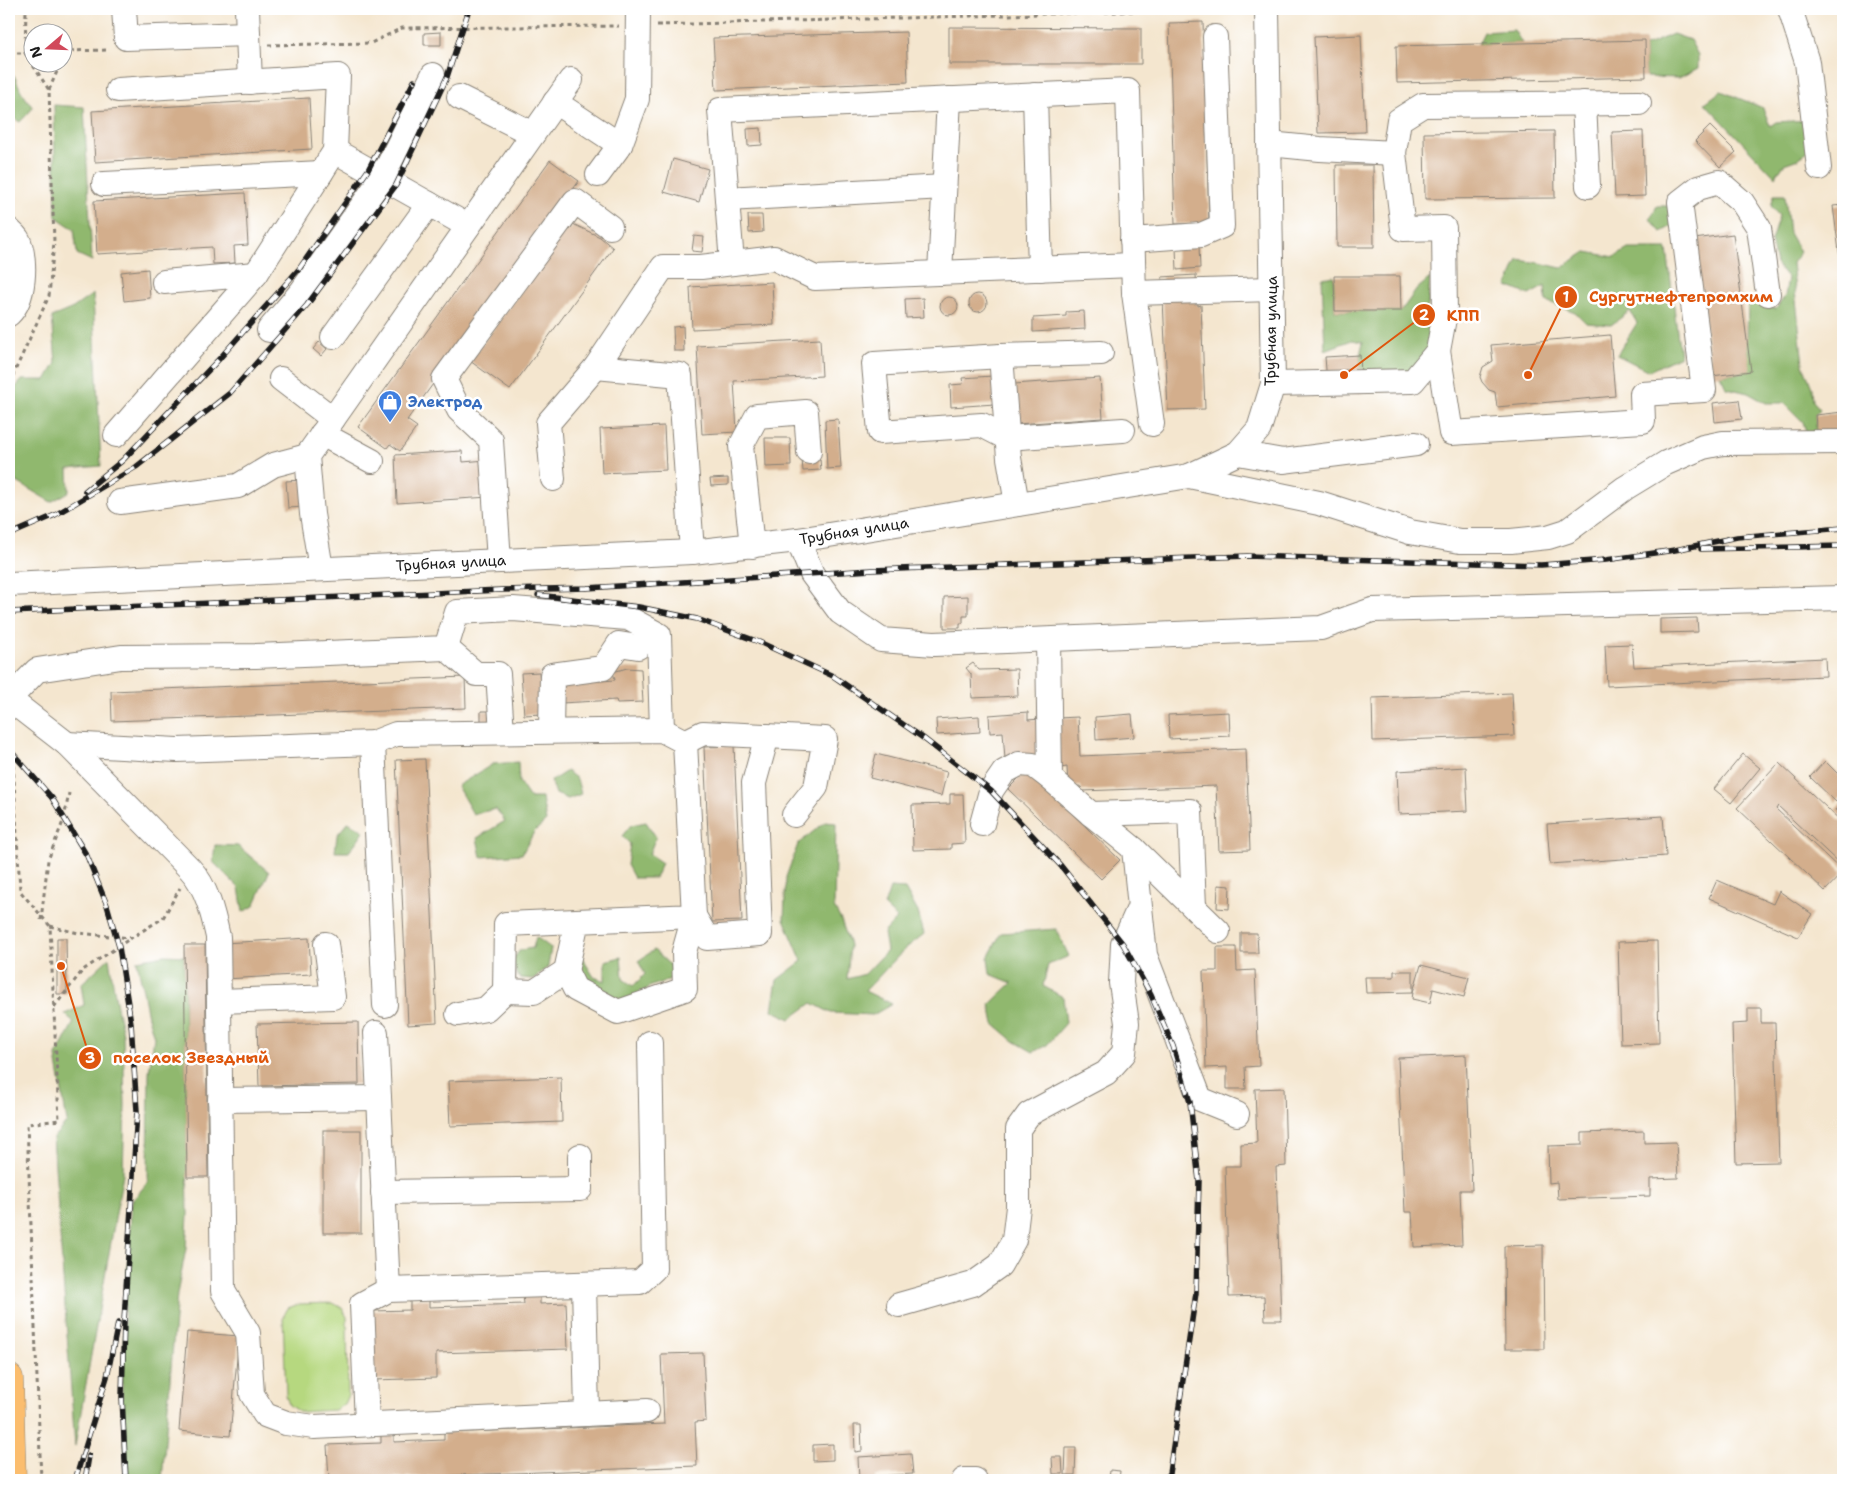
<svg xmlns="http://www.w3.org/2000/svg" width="1852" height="1489" font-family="'Shantell Sans',sans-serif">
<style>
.green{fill:#b6d87f;stroke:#697a4e}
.forest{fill:#90b86e;stroke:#566a45}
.building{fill:#d3ae8c}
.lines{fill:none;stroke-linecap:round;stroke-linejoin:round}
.minor-casing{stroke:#888176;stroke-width:26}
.major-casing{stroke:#888176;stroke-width:29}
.path{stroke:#888176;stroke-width:3;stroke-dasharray:4 4;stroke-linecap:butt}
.minor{stroke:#fff;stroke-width:24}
.major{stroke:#fbbd6e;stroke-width:28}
.rail-casing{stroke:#1c1c1c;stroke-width:5.5}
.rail{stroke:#fff;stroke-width:4;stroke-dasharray:11;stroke-linecap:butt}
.labels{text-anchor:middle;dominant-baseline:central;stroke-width:5;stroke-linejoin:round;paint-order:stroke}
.street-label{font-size:15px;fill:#1c1c1c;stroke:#fff}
.shop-label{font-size:15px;font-weight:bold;fill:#366cbe;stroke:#fff;text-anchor:start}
.leader{fill:none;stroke:#de560d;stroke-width:2}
.callout-dot{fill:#de560d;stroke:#fff;stroke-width:2}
.mark-label{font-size:15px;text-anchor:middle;font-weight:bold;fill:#fff}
.callout-label{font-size:16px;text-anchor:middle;font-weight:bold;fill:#de560d;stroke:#fff;stroke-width:5;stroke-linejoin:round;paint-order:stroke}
</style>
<rect width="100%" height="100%" fill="#fff"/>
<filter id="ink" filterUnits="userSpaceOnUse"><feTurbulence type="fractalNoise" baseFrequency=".02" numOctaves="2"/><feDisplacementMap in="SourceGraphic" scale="10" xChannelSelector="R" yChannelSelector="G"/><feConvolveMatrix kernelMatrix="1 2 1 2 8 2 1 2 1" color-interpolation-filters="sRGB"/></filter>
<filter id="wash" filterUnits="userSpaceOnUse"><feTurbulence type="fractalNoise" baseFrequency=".0096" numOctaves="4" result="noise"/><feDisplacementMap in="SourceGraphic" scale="20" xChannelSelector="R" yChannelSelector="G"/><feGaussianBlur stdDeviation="1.12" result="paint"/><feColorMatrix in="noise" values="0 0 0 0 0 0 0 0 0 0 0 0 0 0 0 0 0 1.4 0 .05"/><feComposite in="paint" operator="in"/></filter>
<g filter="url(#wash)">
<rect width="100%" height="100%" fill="#f4e6cf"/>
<polygon class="green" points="333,1303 342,1308 347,1317 348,1395 344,1404 335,1410 299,1412 289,1405 286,1395 283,1317 288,1308 299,1304"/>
<g class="forest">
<polygon points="1514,30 1522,43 1478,44 1484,32"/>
<polygon points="1673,34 1690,40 1698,55 1698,68 1679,78 1646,77 1645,46"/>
<polygon points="14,75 21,91 33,108 20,122 9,115 9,79"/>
<polygon points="1721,91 1763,108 1770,126 1776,122 1808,120 1812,149 1798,159 1784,164 1775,177 1705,103"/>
<polygon points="54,105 84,107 92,261 77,254 74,229 56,217"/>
<polygon points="1774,195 1785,195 1789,233 1800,252 1792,263 1803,364 1812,388 1813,401 1820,409 1815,415 1817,437 1808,438 1803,422 1784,403 1766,403 1748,393 1727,388 1720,375 1750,371 1747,342 1748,302 1754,297 1765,307 1776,309 1785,296 1788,278 1776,264 1771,241 1779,216 1771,206"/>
<polygon points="1657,206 1670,206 1672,226 1661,232 1650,219"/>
<polygon points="1628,249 1667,249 1680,356 1649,371 1617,355 1637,323 1630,311 1611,325 1586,323 1575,312 1546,301 1545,286 1529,295 1507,286 1518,260 1540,263 1561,268 1586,252 1615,257"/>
<polygon points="1334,276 1335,311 1401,311 1417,289 1430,278 1428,306 1418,321 1431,321 1430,355 1408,374 1369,376 1361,368 1360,355 1363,342 1352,340 1325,350 1322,278"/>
<polygon points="93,294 101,466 68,469 69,492 51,502 12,479 9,466 9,395 22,380 46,380 56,363 52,317 73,308"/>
<polygon points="518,762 519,782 530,798 542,798 546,821 534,832 522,854 481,857 477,838 505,821 496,809 473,814 457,786 493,764"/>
<polygon points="567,771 577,779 581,794 568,799 556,794 551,781"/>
<polygon points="348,822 364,831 349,852 335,852 337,835"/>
<polygon points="646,822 656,837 649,854 662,863 655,878 634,878 627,865 630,844 622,836 631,825"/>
<polygon points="825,822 836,823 834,907 841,920 850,945 847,979 865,974 887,951 884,933 897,918 884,906 890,888 905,889 918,912 924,934 905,949 865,991 892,1004 873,1015 831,1013 812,1003 790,1019 772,1010 777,980 802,961 784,919 786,877 798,844"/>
<polygon points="215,845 238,846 269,872 254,906 243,912 239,888 213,862"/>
<polygon points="1056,929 1069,956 1048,965 1043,986 1063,997 1066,1023 1047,1045 1033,1052 1014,1041 994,1024 990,1004 1012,983 990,974 988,958 1001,933"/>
<polygon points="536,937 551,948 548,967 533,979 519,978 511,962 520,950 533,948"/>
<polygon points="654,950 671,966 673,978 649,987 635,1000 610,1001 576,976 581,956 594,977 605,981 605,961 621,957 623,979 633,986 645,974 638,961"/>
<polygon points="165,955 184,956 188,1215 186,1249 177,1294 162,1480 126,1480 122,1390 125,1301 132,1201 148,1182 149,1072 154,1037 148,1017 137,960"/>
<polygon points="109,958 117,1007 123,1034 125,1105 123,1174 75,1446 53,1138 67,1122 56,1056 74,1022 65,1014 84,1005 81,984"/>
</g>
<g id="blocks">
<g class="building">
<polygon points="1203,22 1209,223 1175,224 1169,23"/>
<polygon points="949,27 1141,28 1141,64 949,64"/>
<polygon points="441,32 441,45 424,45 424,33"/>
<polygon points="906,32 908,82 716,90 713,38"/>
<polygon points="1361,35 1365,132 1318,133 1314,37"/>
<polygon points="1645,40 1646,77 1397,83 1396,46"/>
<polygon points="309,98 312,149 95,162 92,111"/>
<polygon points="1710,126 1736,152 1720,167 1695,141"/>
<polygon points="761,128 762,145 748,146 747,129"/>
<polygon points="1554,131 1555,198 1425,199 1424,133"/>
<polygon points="1643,131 1645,196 1615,197 1612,132"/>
<polygon points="673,159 708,169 699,202 664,192"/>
<polygon points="550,160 579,181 407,420 417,427 400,451 390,444 387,448 358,427"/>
<polygon points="1336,165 1373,165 1374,247 1337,247"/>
<polygon points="245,193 248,245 234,246 235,263 213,264 212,247 97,254 94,201"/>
<polygon points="1843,205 1843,274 1842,274 1833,206"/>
<polygon points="748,215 762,215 763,232 749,233"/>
<polygon points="573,224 600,237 613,248 510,390 470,361 567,228 570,230"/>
<polygon points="1733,234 1751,371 1712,376 1694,239"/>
<polygon points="694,236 704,237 702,252 692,251"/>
<polygon points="1199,246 1200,268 1177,270 1176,248"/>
<polygon points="148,269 150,298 124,301 121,272"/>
<polygon points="1196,275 1198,306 1201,305 1205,409 1168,410 1162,277"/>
<polygon points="1334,276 1400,276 1401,311 1335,311"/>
<polygon points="772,282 774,325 692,329 690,287"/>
<circle cx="978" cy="303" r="9"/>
<circle cx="949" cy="306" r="9"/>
<polygon points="923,298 924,317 906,318 905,299"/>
<polygon points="1084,311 1085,329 1033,332 1033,318 1066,316 1066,312"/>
<polygon points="683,326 684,351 674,351 673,327"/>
<polygon points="1610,335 1615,396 1497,407 1495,392 1489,390 1482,382 1480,377 1483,367 1493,361 1491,345"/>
<polygon points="820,339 822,376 734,381 737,432 702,434 697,346"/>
<polygon points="319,342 327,349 321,356 313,349"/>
<polygon points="1360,355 1362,393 1328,395 1325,357"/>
<polygon points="993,376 995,404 951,407 950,385 963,384 962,378"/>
<polygon points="1100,378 1103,418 1017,424 1014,384"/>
<polygon points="1739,400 1742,419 1715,422 1713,403"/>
<polygon points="1843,412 1843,435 1817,437 1815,415"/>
<polygon points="838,419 841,468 827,469 825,420"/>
<polygon points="664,426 666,470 602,473 600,429"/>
<polygon points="765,438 790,438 791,466 766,467"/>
<polygon points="462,451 463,462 486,460 489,497 397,503 395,455"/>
<polygon points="820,459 821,470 803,471 802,460"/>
<polygon points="728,478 728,485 711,486 710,479"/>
<polygon points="317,479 319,506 288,508 286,481"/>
<polygon points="968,596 968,616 963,616 963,623 960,623 960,628 944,628 944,597"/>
<polygon points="1697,618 1698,632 1660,633 1660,619"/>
<polygon points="1632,644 1634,667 1825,658 1826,676 1607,686 1605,645"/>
<polygon points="973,663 979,670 1017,669 1018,696 972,698 971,674 966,668"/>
<polygon points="627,668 641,669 643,702 617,703 616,700 561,703 560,684 615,680 613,672"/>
<polygon points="539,672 542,714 524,715 521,673"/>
<polygon points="465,677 466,708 112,721 111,691"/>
<polygon points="1512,693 1514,736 1373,741 1372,698"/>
<polygon points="481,711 496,711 496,722 481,721"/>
<polygon points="1028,712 1028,720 1040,719 1043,756 1005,759 1003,732 990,733 989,715"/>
<polygon points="1229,712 1230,736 1169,739 1168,715"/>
<polygon points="1132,714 1134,737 1096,740 1095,717"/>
<polygon points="979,716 980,732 937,735 936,719"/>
<polygon points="1078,717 1080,756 1246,749 1250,850 1219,851 1216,786 1082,791 1081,786 1068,787 1067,767 1060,768 1058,718"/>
<polygon points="734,746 742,921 712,922 704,747"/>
<polygon points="876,754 947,772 941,796 870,778"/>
<polygon points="1743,754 1760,768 1731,803 1714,789"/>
<polygon points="425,759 437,1023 408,1025 396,760"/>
<polygon points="1825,761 1843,779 1843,794 1836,802 1810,777"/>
<polygon points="1779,763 1843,823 1843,867 1778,806 1776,809 1843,872 1825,891 1737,808"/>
<polygon points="1466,767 1468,811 1399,814 1397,771"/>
<polygon points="1027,770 1120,860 1101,879 1008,789"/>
<polygon points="950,794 963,794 965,843 951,844 951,849 913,850 912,805 950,804"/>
<polygon points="1843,801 1843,818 1835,810"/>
<polygon points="1663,816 1666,856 1550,864 1547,824"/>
<polygon points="1717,880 1773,904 1779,891 1812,914 1798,937 1709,898"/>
<polygon points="1218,885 1230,886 1229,909 1217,908"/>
<polygon points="1241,933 1257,933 1258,953 1241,953"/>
<polygon points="57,938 66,938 67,994 57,994"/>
<polygon points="309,938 311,974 226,979 224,943"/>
<polygon points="1657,941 1659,1043 1621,1044 1618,942"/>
<polygon points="184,945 205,945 208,1177 187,1177"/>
<polygon points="1217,947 1236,947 1237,971 1255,970 1259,1066 1245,1067 1246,1089 1227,1089 1227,1067 1206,1068 1203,971 1217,971"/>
<polygon points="1421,965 1469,977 1464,997 1433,989 1430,1003 1412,999 1413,992 1366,993 1365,977 1394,977 1394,971 1413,971 1413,992"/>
<polygon points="1748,1008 1761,1008 1761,1023 1775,1023 1779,1162 1736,1163 1732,1024 1748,1023"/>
<polygon points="358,1022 359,1084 259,1086 257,1024"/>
<polygon points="1466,1055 1472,1190 1460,1190 1462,1245 1414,1247 1412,1212 1405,1212 1398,1058"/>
<polygon points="561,1077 562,1122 450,1126 448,1081"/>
<polygon points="1284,1088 1286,1166 1276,1167 1281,1320 1265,1320 1264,1296 1229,1297 1225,1166 1241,1166 1241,1144 1257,1143 1255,1089"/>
<rect x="323" y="1130" width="38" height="103"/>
<polygon points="1644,1131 1644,1143 1676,1142 1678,1178 1650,1179 1650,1196 1558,1199 1557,1182 1549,1183 1548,1146 1582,1145 1582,1133"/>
<polygon points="1543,1245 1544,1349 1505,1349 1504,1246"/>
<polygon points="540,1293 540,1304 566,1303 568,1349 436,1353 436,1378 374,1380 372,1311 410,1310 410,1299 429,1299 429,1307 524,1304 523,1294"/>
<polygon points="187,1332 239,1336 230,1436 179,1431"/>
<polygon points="703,1353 706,1421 695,1422 697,1466 329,1480 327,1445 381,1443 381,1434 394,1433 394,1442 444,1440 444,1433 664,1424 661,1354"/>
<polygon points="854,1425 861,1425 862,1451 855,1452"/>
<polygon points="833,1444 833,1460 813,1461 813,1445"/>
<polygon points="1066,1448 1076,1448 1075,1475 1065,1475"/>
<polygon points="911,1454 913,1474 876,1476 876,1480 859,1480 858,1457"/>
<polygon points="1052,1457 1062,1457 1063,1474 1053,1474"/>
<polygon points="1110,1470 1120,1471 1119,1480 1109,1480"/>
</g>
</g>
</g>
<g filter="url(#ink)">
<use href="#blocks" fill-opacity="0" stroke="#888176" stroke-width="1"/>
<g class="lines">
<g class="minor-casing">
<g id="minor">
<polyline points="124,9 126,38 248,34"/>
<polyline points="247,9 250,82"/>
<polyline points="1790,9 1807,62 1819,168"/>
<polyline points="1035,95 1040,269"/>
<polyline points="459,97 533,134"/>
<polyline points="555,102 620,145"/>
<polyline points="1584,103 1588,186"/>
<polyline points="1269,144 1320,149 1394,153 1399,120 1423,105 1639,103"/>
<polyline points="335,151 468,226"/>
<polyline points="598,175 620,145 637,99 638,9"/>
<polyline points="104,184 321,173"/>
<polyline points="727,199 944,187"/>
<path d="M9,230c3,3 9,7 10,12 7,20 6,57 -10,72"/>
<polyline points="1132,240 1201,235 1222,226 1215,37"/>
<polyline points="732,263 720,110 1128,91 1134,293 1152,424"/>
<polyline points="940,273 949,99"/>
<polyline points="164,282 256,274"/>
<polyline points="1134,293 1272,289"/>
<polyline points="269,330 302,291 382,178 433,75"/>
<polyline points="333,337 429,204"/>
<polyline points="1438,351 1451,433 1643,421 1642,394 1704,390 1680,202 1698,188 1719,182 1742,202 1759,228 1768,294"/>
<polyline points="1101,353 1001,356 874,364 880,432 982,425 1007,438 1123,430"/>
<polyline points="1001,356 1009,458 1017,504"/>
<polyline points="596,367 680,375 692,552"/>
<polyline points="281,379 333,419"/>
<polyline points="1273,384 1413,381 1438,351 1445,313 1444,228 1403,229 1394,153"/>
<polyline points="322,434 372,461"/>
<polyline points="116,435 256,274 335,151 338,76 118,90"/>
<polyline points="1238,453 1283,461 1416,444"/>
<polyline points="1189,476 1319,503 1410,532 1460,541 1511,541 1548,537 1567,531 1625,488 1666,463 1703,447 1723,443 1843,442"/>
<polyline points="553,479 548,423 596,367 663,267 701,267 774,258 815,278 1133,265"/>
<polyline points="120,502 238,486 273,465 307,456"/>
<polyline points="798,540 812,574 840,612 881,640 934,644 1321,628 1372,610 1843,598"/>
<polyline points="752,546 741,446 757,416 806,412 809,452"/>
<polyline points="499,561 491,440 459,410 444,379 575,201 610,227"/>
<polyline points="321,569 312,514 307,456 571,80"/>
<polyline points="9,584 692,552 798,540 1189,476 1238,453 1259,429 1273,384 1267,9"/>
<polyline points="1048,640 1050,778"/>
<polyline points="446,648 476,674 498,674 502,732"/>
<path d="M9,699l58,45 123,125c17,18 23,45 28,68l5,354 25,42 4,61 13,21 21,8 28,4 333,-16"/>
<polyline points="9,699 37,670 121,657 256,656 446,648 457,612 513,609 628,618 659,635 662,730"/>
<polyline points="551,731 552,675 603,668 619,644 638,647"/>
<polyline points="685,742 703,733 825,739 816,787 794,815"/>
<polyline points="373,743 385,1005"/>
<polyline points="67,744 177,750 373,743 396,734 662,730 685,742 694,916 506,924 505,991 534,992 566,971 577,921"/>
<polyline points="1091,814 1190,811 1194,907"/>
<polyline points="982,824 991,791 1004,772 1019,764 1033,765 1050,778 1091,814 1134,849 1218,931"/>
<polyline points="1134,849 1145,955 1200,1099 1237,1114"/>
<polyline points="694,916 707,938 760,934 754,783 767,736"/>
<polyline points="566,971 575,989 618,1012 685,989 684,952 694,916"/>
<polyline points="219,1001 333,997 326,944"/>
<polyline points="458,1014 486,1009 505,991"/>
<polyline points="376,1033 388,1290"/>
<polyline points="220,1100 379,1098"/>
<polyline points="383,1192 580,1189 580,1156"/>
<polyline points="584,1284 587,1414"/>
<polyline points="899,1305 973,1284 1000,1265 1014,1240 1018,1207 1018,1129 1029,1114 1106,1073 1124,1053 1127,1023 1121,983 1123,944 1139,908"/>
<polyline points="367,1424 362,1304 388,1290 640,1282 654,1269 650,1043"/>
<polyline points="964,1480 975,1480"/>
</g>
</g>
<g class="major-casing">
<polyline id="major" points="9,1378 12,1480"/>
</g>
<g class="path">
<polyline points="657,25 1214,9"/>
<polyline points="268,45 371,43 402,28 619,26"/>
<polyline points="62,51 110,50"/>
<polyline points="9,53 32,53"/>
<polyline points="62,60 66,51"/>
<polyline points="49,90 61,62"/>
<polyline points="9,384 49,296 54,242 49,90 25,53 26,9"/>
<polyline points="11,725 20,891 50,926 59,1120 27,1124 41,1480"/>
<polyline points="41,920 48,860 64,819 69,793"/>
<polyline points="50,926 78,933 131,938 163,918 180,888"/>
<polyline points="54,1007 83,970 131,938"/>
</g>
<use href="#minor" class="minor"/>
<use href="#major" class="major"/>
<g class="rail-casing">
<g id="rail">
<polyline points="85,491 123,460 220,358 299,269 368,170 414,81"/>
<polyline points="9,535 55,515 136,467 230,393 307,305 396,185 447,77 469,9"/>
<polyline points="1701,549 1843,546"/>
<polyline points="538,595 639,607 697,619 759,642 833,676 923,738 991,791 1061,866 1123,944 1151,995 1173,1046 1190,1102 1199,1181 1196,1293 1168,1480"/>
<polyline points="9,612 501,590 587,588 872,570 1247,556 1541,565 1606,560 1675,550 1737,537 1843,528"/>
<polyline points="9,749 52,798 87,856 107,905 119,947 131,1023 137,1111 124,1321 122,1397 126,1480"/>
<polyline points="75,1480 107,1377 118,1323"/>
<polyline points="85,1480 89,1456"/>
</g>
</g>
<use href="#rail" class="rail"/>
</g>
</g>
<defs>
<g id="shop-pin" transform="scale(1.25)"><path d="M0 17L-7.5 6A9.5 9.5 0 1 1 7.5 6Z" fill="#3f7fe0" stroke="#fff"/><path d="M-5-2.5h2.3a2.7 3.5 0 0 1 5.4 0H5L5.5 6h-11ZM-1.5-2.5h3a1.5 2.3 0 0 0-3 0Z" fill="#fff"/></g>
</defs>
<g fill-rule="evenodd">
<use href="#shop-pin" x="390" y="402"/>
</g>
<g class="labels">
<g class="street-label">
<text transform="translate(1271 331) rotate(-89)">Трубная улица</text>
<text transform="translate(854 531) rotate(-9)">Трубная улица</text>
<text transform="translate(451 563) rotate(-3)">Трубная улица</text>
</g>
<g class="shop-label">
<text x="408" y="402">Электрод</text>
</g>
</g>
<path class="leader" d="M1528 375L1566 297M1344 375L1424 315M61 966L90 1058"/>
<g class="callout-dot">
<circle cx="1528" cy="375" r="5"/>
<circle cx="1344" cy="375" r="5"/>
<circle cx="61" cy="966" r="5"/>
<circle cx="1566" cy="297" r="12"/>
<circle cx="1424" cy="315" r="12"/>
<circle cx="90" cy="1058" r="12"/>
</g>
<g class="mark-label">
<text x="1566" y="302">1</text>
<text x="1424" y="320">2</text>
<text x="90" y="1063">3</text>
</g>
<g class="callout-label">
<text x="1681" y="302">Сургутнефтепромхим</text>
<text x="1463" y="321">КПП</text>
<text x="191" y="1063">поселок Звездный</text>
</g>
<rect width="1852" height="1489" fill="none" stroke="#fff" stroke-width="30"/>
<g transform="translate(48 48) rotate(251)"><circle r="24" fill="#ffffff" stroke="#a4a4a4"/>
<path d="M0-4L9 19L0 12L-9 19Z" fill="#d1495b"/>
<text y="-8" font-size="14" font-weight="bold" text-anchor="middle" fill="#1c1c1c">N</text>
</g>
</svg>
